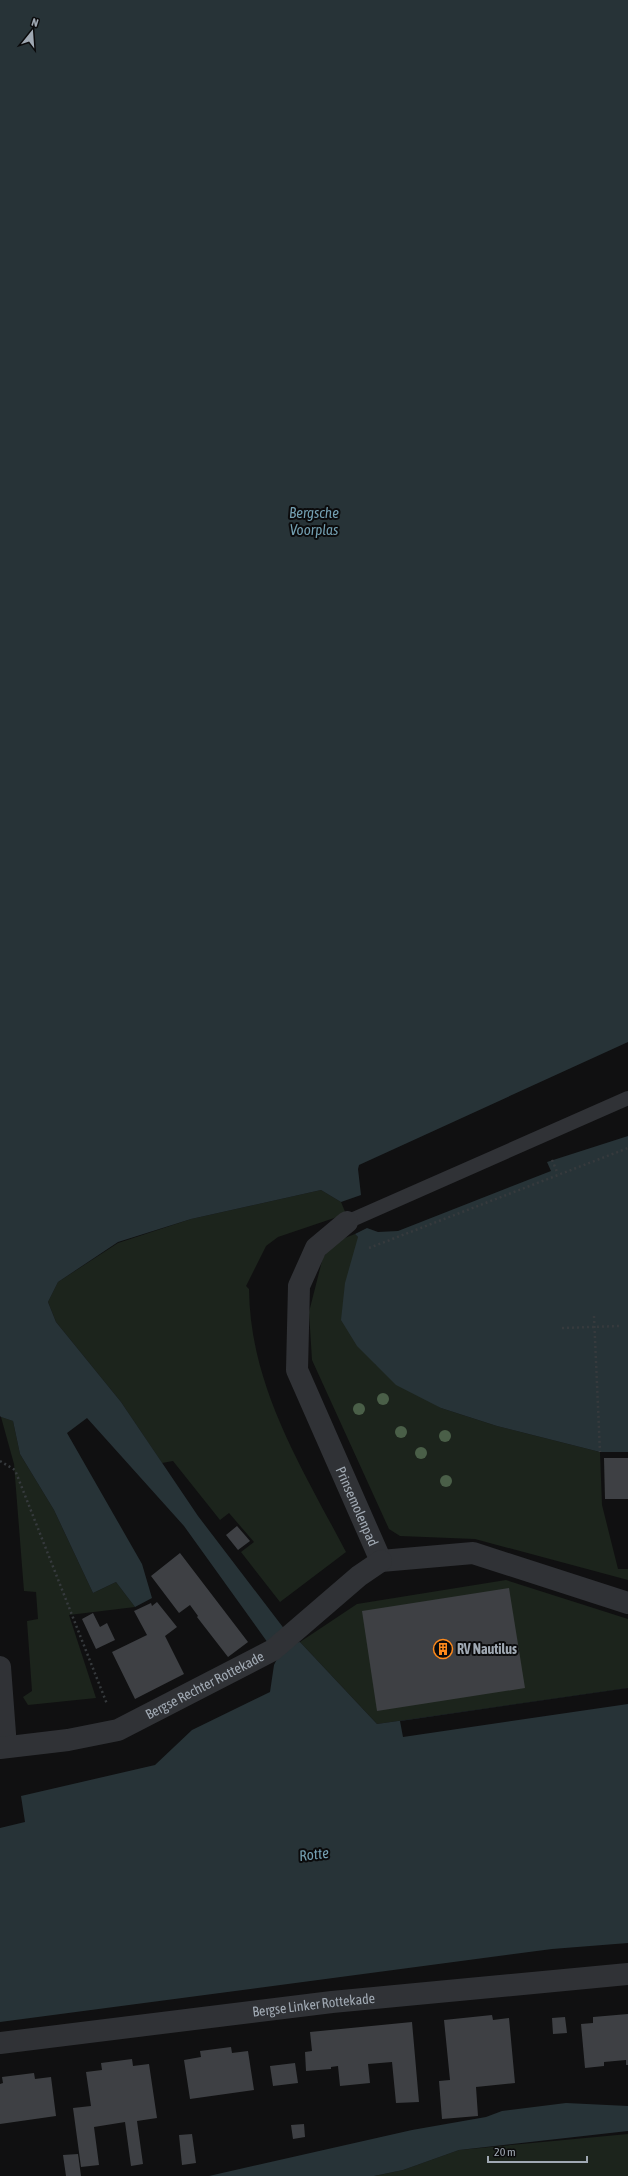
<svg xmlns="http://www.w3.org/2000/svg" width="628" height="2176" font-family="'Asap Condensed',sans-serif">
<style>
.green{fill:#1c241c}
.water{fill:#273337}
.pier{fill:#101011}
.building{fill:#3e4044}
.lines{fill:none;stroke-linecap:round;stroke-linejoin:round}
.path{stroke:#363a3d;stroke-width:2.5;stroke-dasharray:2 3;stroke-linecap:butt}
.service{stroke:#303236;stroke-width:14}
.minor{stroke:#303236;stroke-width:22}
.tree{fill:#4a5f48}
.labels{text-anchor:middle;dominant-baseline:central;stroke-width:4;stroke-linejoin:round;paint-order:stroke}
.street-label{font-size:14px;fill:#a0a9b3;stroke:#0b0b0c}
.poi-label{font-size:14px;font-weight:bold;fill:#a0a9b3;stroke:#0b0b0c;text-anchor:start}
.water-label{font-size:15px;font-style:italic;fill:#739fb1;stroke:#0b0b0c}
</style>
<rect width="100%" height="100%" fill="#101011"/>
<g class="green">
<path d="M321,1190l20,12 5,12 -68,23 -12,9 -20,40 3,3c1,98 53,179 97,263l-66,50 -39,-50 13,-10 -25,-29 -9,7 -47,-59 -11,2 -41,-61 -65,-80 -8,-20 10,-20 60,-39 73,-24z"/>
<polygon points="355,1234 358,1237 375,1364 441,1408 497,1426 600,1452 602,1505 618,1569 628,1569 628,1580 475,1539 400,1536 389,1529 312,1360 309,1312 323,1257 337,1241"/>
<polygon points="1,1417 13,1421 20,1454 54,1510 93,1593 116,1582 135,1607 69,1615 96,1698 28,1705 23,1697 32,1691 27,1621 38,1619 36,1592 24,1591 14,1464"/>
<polygon points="506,1580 628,1619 628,1688 377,1724 300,1642 357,1604"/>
<polygon points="628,2134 628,2176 374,2176 403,2170 459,2150"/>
</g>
<g class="water">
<polygon points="0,0 628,0 628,1042 359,1165 358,1169 361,1195 341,1202 321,1190 191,1219 118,1242 58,1282 48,1302 56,1322 121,1402 198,1516 295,1643 300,1642 377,1724 628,1688 628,1943 552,1949 0,2022 0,1828 25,1822 21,1796 155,1765 192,1730 270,1692 274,1665 278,1657 184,1526 87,1418 67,1433 142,1564 152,1598 135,1607 116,1582 93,1593 54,1510 20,1454 13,1421 1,1417 0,1416"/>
<polygon points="628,1136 628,1452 600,1452 497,1426 441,1408 396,1385 357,1346 341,1320 345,1283 358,1237 355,1234 367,1228 378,1232 398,1231 551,1171 547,1162"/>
<polygon points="566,2103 628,2106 628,2131 459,2150 403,2170 374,2176 209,2176 412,2130 486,2117 502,2111"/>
</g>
<polygon class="pier" points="628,1688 628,1704 403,1737 400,1721"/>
<g class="building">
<polygon points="604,1458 628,1458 628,1499 605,1499"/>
<polygon points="237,1526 250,1541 238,1550 226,1535"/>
<polygon points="180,1553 248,1642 228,1657 197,1617 198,1616 190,1605 179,1613 151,1576"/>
<polygon points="509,1588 525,1688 377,1711 362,1611"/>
<polygon points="157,1602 177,1627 165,1636 184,1674 135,1699 112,1652 147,1635 134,1611 151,1603 152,1606"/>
<polygon points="93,1613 100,1627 107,1623 115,1640 96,1649 82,1619"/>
<polygon points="628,2014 628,2065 626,2065 626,2060 604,2062 604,2066 585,2068 581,2024 593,2023 593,2017"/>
<polygon points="492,2015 493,2020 509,2018 515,2083 476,2087 478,2116 442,2119 439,2081 450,2080 444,2020"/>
<polygon points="565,2017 567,2033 553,2034 552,2018"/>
<polygon points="412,2022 419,2102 396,2103 392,2062 368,2064 370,2083 340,2086 338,2066 331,2067 331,2069 306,2071 305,2052 312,2051 310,2032"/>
<polygon points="231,2047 232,2053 248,2051 254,2090 190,2099 184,2060 201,2057 200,2051"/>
<polygon points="132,2059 133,2066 149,2064 157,2118 137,2121 143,2164 131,2166 125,2122 94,2127 99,2165 81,2167 73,2108 91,2106 86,2072 102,2070 101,2063"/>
<polygon points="295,2063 298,2083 273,2086 270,2066"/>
<polygon points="34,2073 35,2079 51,2077 56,2116 0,2124 0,2084 3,2083 2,2077"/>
<polygon points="304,2124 305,2137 293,2139 291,2125"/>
<polygon points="192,2134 196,2163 182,2165 179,2135"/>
<polygon points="78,2154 81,2176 66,2176 63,2155"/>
</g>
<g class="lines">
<g class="path">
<polyline points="552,1160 558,1174"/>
<polyline points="369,1248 628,1148"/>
<polyline points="594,1316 600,1452"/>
<polyline points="562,1328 619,1326"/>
<polyline points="0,1461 15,1470 107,1704"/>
</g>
<polyline class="service" points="347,1222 628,1098"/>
<g class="minor">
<path id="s1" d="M347,1222l-31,26 -17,38 -2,84 84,191"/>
<polyline points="381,1561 473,1553 628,1603"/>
<polyline points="0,1667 6,1747"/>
<path id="s2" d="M0,1748l68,-8 50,-10 155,-80 86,-74 22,-15"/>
<path id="s3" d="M0,2043l332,-41 296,-28"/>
</g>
</g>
<g class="tree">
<circle cx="383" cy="1399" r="6"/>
<circle cx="359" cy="1409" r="6"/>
<circle cx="401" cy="1432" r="6"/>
<circle cx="445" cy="1436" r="6"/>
<circle cx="421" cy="1453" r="6"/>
<circle cx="446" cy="1481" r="6"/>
</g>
<defs>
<g id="building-ring" transform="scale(1)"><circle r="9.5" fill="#0b0b0c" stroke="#fe891b" stroke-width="1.5"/><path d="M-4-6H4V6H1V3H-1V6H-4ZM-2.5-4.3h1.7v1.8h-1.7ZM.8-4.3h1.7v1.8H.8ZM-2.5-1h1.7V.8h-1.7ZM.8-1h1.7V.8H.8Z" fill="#fe891b"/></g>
</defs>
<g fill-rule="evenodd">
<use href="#building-ring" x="443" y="1649"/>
</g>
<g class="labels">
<g class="street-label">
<text stroke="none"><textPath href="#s1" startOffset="315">Prinsemolenpad</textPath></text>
<text stroke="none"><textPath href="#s2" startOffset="217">Bergse Rechter Rottekade</textPath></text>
<text stroke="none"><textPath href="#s3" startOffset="316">Bergse Linker Rottekade</textPath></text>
</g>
<g class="poi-label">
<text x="457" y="1649">RV Nautilus</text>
</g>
<g class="water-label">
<text x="314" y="512">Bergsche<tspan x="314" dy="17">Voorplas</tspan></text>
<text transform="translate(314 1854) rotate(-7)">Rotte</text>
</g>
</g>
<g transform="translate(32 32) rotate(17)" stroke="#0b0b0c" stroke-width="3" paint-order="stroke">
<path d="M0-3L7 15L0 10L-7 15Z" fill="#a0a9b3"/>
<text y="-6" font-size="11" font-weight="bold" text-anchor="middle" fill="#a0a9b3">N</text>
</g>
<path d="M488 2156v6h99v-6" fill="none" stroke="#a0a9b3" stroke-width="2"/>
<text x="494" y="2156" font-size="12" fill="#a0a9b3" stroke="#0b0b0c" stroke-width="3" paint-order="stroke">20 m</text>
</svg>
